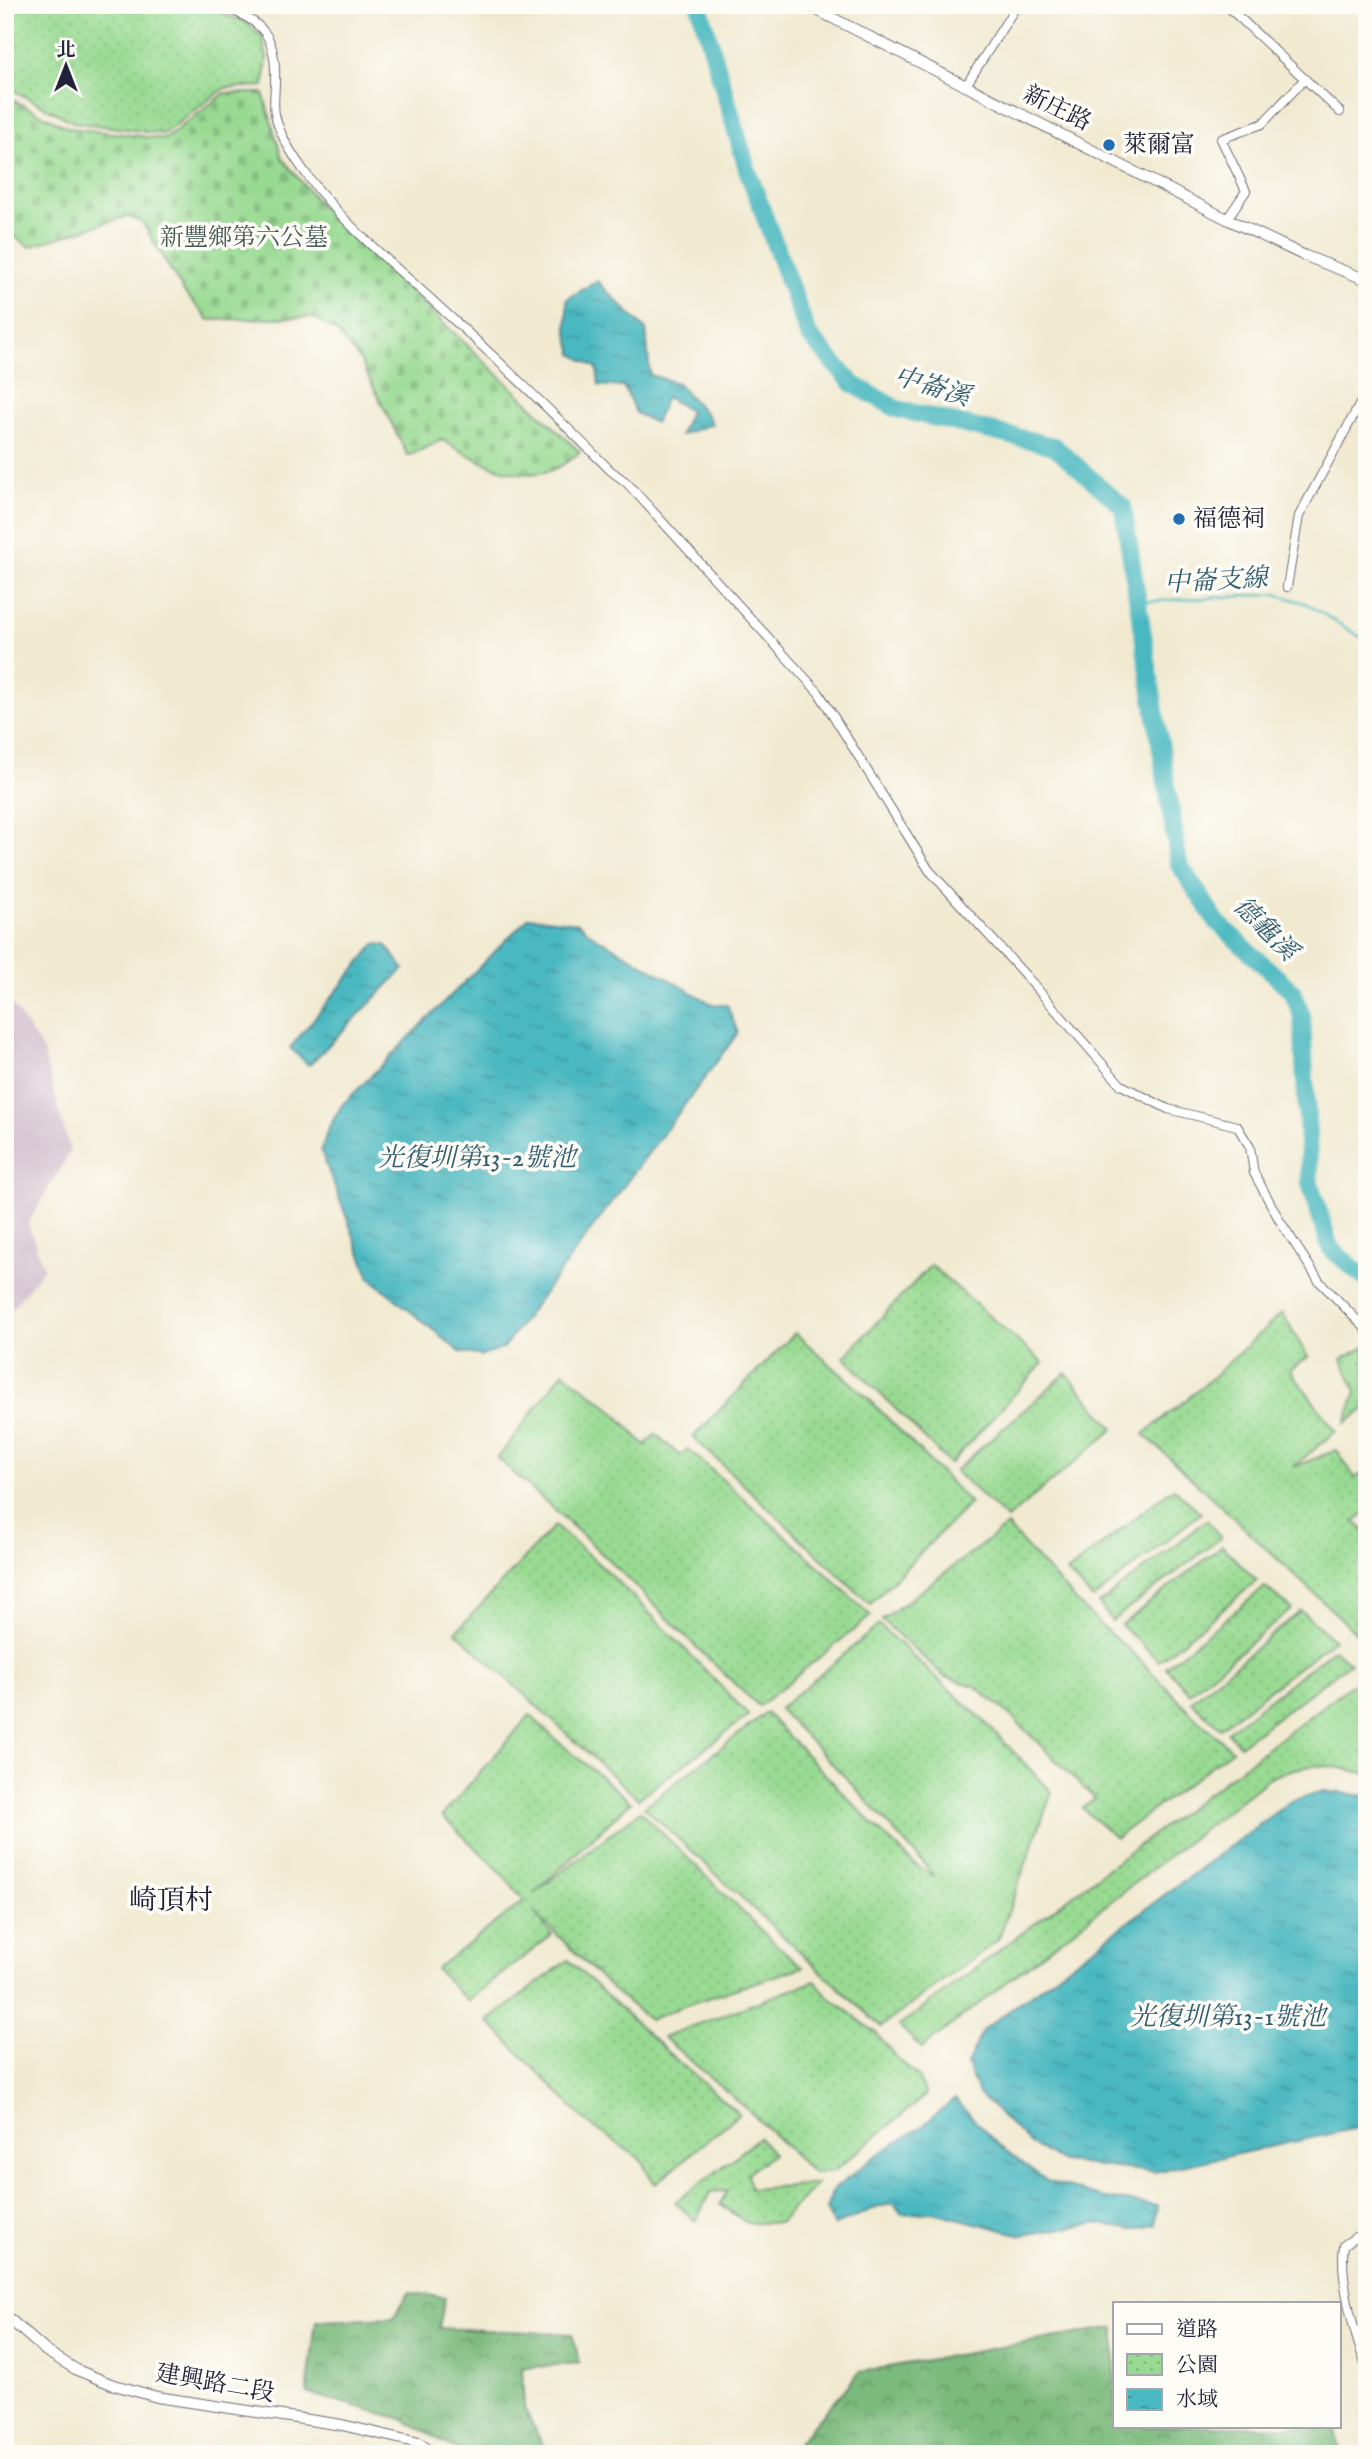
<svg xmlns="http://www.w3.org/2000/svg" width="1372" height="2459" font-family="'IM FELL English','Noto Serif TC',serif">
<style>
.industrial{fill:#d0bdcc}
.forest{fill:url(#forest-crowns);stroke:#4e6e5c;stroke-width:2}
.cemetery{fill:url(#cemetery-stones);stroke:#5d7e66;stroke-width:2}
.park{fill:url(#park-dots);stroke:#5d7e66;stroke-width:2}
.water{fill:url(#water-ripples);stroke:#366d7e;stroke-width:2}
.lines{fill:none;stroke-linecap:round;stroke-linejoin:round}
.stream{stroke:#49b8c0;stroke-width:2.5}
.river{stroke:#49b8c0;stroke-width:18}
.minor-casing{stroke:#6a6870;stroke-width:10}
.tertiary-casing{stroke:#6a6870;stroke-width:12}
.minor{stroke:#fff;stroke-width:8}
.tertiary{stroke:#fff;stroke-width:10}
.poi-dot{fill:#1f6fb2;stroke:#fdfcf7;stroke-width:2.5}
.labels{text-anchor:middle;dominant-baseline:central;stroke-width:7;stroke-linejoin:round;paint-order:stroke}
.street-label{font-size:24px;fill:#22223b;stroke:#fdfcf7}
.poi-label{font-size:24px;fill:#22223b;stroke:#fdfcf7;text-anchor:start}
.park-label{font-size:24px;fill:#455955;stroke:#fdfcf7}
.water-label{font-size:26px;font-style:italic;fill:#325e70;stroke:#fdfcf7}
.quarter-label{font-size:28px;fill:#22223b;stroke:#fdfcf7}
</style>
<defs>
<pattern id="forest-crowns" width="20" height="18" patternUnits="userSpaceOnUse" patternTransform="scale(1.75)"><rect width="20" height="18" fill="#7aba7c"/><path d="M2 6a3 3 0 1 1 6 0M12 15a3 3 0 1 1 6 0" fill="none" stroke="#649767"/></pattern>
<pattern id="cemetery-stones" width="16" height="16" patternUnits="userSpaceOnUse" patternTransform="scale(1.75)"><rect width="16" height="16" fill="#98da92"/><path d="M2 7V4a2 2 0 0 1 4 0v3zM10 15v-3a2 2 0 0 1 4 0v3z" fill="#83bb7f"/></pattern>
<pattern id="park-dots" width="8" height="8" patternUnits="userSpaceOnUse" patternTransform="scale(1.75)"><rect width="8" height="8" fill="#98da92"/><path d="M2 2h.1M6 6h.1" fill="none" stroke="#83bb7f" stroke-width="1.8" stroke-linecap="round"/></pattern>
<pattern id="water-ripples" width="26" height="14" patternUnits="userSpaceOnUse" patternTransform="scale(1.75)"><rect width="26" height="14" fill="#49b8c0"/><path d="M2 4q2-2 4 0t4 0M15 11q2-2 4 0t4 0" fill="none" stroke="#3c959d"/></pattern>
</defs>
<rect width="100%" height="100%" fill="#fdfcf7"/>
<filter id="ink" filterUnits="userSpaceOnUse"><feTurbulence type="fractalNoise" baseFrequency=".0143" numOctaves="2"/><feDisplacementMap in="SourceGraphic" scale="14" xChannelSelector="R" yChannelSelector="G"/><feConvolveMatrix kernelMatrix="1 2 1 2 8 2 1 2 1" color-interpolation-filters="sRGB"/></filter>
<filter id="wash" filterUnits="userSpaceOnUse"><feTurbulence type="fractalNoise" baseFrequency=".00686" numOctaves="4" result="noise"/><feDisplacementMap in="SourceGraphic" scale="28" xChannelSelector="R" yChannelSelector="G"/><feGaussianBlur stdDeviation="1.57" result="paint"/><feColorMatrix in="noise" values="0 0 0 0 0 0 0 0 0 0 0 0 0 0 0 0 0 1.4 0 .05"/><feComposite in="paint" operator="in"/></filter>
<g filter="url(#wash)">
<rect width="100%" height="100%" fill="#f1ead1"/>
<polygon class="industrial" points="5,993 43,1051 70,1151 28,1224 44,1268 5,1318"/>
<g class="forest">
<polygon points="409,2293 445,2297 439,2328 572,2334 580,2363 522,2368 524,2408 544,2447 461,2452 402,2419 307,2393 316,2321 393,2318"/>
<polygon points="1115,2327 1115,2426 1334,2426 1341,2454 788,2454 860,2372"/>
</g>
<path class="cemetery" d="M225,93h38l19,65 43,53 255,241c-8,6 -18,15 -28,18 -40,13 -77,-11 -110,-30l-34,16 -48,-96 -23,-28 -25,-15 -103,3 -25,-28 -42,-70 -15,-6 -98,31 -24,-18v-133l64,32 96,11z"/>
<g class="park">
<polygon points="5,5 201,5 246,22 262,37 267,57 264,86 225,88 163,134 73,122 5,86"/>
<polygon points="931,1265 1043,1363 950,1464 844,1357"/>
<polygon points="1282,1313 1308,1357 1290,1370 1336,1431 1293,1467 1337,1450 1355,1478 1367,1471 1367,1512 1354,1522 1367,1533 1367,1643 1144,1434 1202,1387"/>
<polygon points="795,1333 868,1398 970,1503 870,1604 693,1437"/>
<polygon points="1365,1347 1367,1407 1346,1423 1356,1391 1342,1359"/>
<path d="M563,1372l47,36 35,37 11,-11 24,22 8,-7 120,107 63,60 -112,90c-57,-50 -107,-106 -162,-157 -32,-31 -67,-60 -99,-91z"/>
<polygon points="1066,1373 1114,1429 1007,1519 955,1471"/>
<polygon points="1173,1488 1201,1513 1093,1599 1067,1572"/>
<polygon points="1207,1520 1221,1538 1112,1621 1099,1604"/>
<path d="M554,1526c71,56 131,125 195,189l-111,84 -182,-167z"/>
<polygon points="1007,1526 1075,1600 1110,1634 1134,1654 1194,1716 1232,1750 1116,1838 1082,1808 1095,1799 1009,1714 975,1686 945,1677 882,1620"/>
<polygon points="1222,1546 1257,1581 1159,1661 1121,1625"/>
<polygon points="1265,1587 1292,1609 1189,1693 1166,1667"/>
<polygon points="1301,1611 1334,1640 1220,1728 1191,1701"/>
<polygon points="879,1625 985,1722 1052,1792 998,1940 881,2027 644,1807 766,1713 880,1831 914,1864 934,1877 924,1864 851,1783 779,1709"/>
<polygon points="1334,1649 1350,1663 1240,1745 1227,1732"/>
<path d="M1367,1673v101c-40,-10 -61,-14 -99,5l-346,269 -23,-22z"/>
<polygon points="530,1715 555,1739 631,1802 533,1894 640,1811 771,1940 803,1967 689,2004 649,2020 612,1989 533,1911 552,1935 467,2001 436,1969 524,1901 498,1869 442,1816"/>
<polygon points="568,1960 673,2057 739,2114 655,2184 640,2159 588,2123 488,2021"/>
<polygon points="815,1981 829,1997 876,2033 896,2057 917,2075 926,2095 834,2171 813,2173 745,2107 663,2037"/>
<polygon points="759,2137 773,2154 747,2173 750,2189 817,2184 779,2223 747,2223 720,2204 727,2191 710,2192 696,2221 675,2202 733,2159"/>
</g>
<g class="water">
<polygon points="597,281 646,330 650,375 677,383 707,415 712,424 680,435 690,411 666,397 655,423 636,413 624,387 599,385 597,368 573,354 567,330 567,299"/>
<polygon points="529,917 578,923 591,934 714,1005 727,1005 738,1033 503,1348 482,1356 460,1352 370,1278 321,1151 328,1129 342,1105"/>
<polygon points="375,944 386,945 404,969 309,1065 290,1048"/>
<polygon points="1323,1791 1367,1796 1367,2126 1154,2172 1063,2162 1031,2144 978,2093 967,2065 983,2030 1291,1801"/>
<polygon points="955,2099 998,2145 1047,2181 1100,2197 1157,2206 1155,2225 1132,2230 1096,2223 1022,2235 933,2212 902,2214 893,2203 870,2210 834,2226 826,2209 833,2190 877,2155 920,2128"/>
</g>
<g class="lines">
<polyline class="stream" points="1138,602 1277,594 1307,604 1367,641"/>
<polyline class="river" points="699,5 748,172 808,334 853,384 897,409 1054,446 1123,507 1179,864 1217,922 1293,992 1302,1016 1310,1183 1330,1248 1367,1280"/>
</g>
</g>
<g filter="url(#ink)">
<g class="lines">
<g class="minor-casing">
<g id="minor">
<path d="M220,5c43,17 57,30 55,77 0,10 -2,22 0,32 4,22 22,48 35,65 39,51 90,91 136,134 57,51 111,104 165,158l15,11 193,211 110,177 97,106 95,109 47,24 69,17 13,21 4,26 26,48 39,60 45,46 3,6"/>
<polyline points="1226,5 1340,112"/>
<polyline points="965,87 1017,5"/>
<polyline points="1227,219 1246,191 1221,139 1262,124 1305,79"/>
<polyline points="1287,587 1299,516 1367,391"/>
<path d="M1357,2236l-13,9c-5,34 11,92 23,124"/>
<polyline points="1356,2335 1367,2334"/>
</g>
</g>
<g class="tertiary-casing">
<g id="tertiary">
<polyline points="807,5 1227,219 1303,255 1367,280"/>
<polyline points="5,2315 46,2351 77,2370 111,2384 157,2397 342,2425 419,2443 434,2454"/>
</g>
</g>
<use href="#minor" class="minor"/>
<use href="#tertiary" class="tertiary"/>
</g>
</g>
<g class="poi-dot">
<circle cx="1109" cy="145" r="7"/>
<circle cx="1179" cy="519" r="7"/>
</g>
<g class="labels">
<g class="street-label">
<text transform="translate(1057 109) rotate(26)">新庄路</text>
<text transform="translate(215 2384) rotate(10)">建興路二段</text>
</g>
<g class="poi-label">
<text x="1123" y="145">萊爾富</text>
<text x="1193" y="519">福德祠</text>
</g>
<g class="park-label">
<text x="244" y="238">新豐鄉第六公墓</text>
</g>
<g class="water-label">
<text transform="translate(932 387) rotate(17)">中崙溪</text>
<text transform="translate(1216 581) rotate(-3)">中崙支線</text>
<text transform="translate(1265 929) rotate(45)">德龜溪</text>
<text x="477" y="1158">光復圳第13-2號池</text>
<text x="1228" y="2017">光復圳第13-1號池</text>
</g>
<g class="quarter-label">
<text x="171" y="1901">崎頂村</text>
</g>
</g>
<rect width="1372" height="2459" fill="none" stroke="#fdfcf7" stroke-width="28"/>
<rect x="1113" y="2302" width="228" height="126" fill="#fdfcf7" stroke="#a5a5ac" stroke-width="2"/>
<rect x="1127" y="2324" width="35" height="10" fill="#ffffff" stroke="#a5a5ac" stroke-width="2"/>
<text x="1176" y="2336" font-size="21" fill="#22223b">道路</text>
<rect x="1127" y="2354" width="35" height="21" fill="url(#park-dots)" stroke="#a5a5ac" stroke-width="2"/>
<text x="1176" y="2372" font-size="21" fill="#22223b">公園</text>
<rect x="1127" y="2389" width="35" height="21" fill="url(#water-ripples)" stroke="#a5a5ac" stroke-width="2"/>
<text x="1176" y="2406" font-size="21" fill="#22223b">水域</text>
<g transform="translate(66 66)" stroke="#fdfcf7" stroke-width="5" paint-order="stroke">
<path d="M0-5L12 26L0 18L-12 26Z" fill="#22223b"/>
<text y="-10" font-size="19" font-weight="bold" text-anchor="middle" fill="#22223b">北</text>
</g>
</svg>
